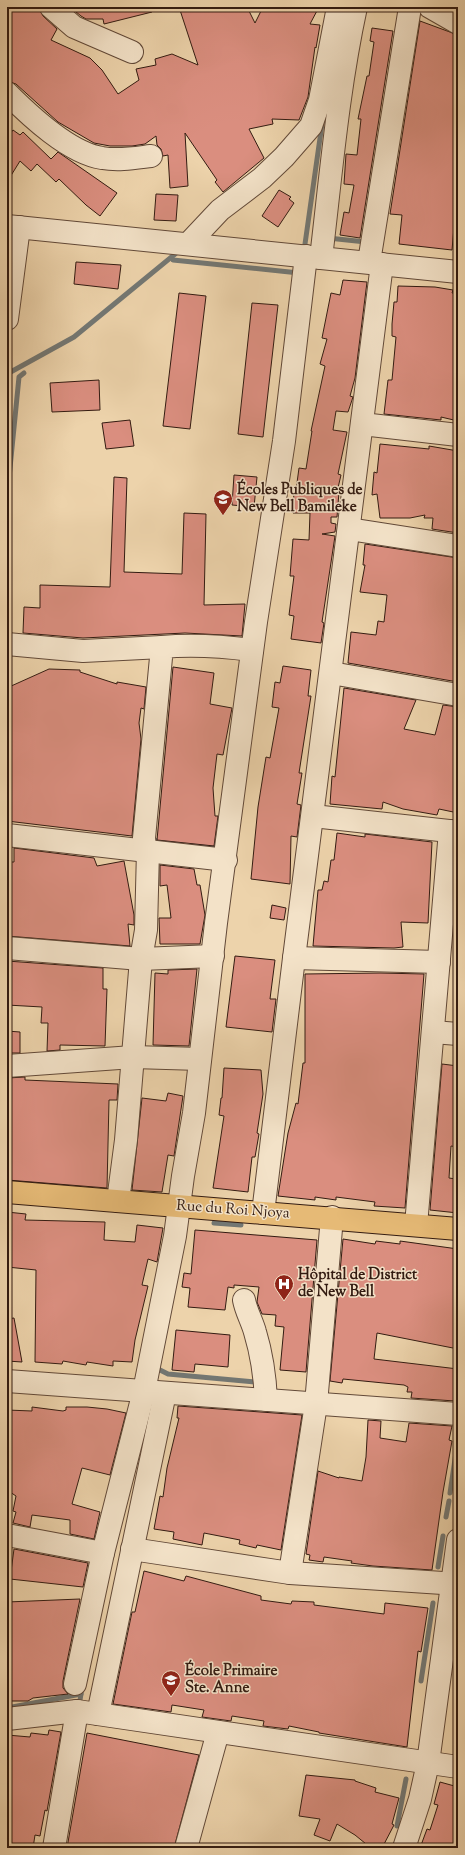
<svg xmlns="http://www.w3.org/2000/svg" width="465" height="1855" font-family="'Sorts Mill Goudy',serif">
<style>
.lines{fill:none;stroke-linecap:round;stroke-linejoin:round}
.stream{stroke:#737773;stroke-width:5}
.building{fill:#da8e7f;stroke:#331b11}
.minor-casing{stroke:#624938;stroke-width:24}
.major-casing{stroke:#331b11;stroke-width:24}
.minor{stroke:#f3e2c8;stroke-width:22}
.major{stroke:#e6ba76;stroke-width:22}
.labels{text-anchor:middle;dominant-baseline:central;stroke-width:3;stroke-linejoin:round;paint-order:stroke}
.poi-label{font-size:15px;font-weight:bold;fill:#331b11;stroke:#f3e2c8;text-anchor:start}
.street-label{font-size:15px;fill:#331b11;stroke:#f3e2c8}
</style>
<rect width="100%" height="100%" fill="#edd3ab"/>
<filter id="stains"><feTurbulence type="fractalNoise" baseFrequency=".005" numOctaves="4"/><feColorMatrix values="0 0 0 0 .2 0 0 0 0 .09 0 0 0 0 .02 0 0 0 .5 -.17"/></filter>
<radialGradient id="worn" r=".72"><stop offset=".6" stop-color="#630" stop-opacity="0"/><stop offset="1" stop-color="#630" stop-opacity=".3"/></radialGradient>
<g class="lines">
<g class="stream">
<polyline points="328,238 366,242"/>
<polyline points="304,251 322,124"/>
<polyline points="173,260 299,273"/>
<polyline points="7,374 74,337 180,250"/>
<polyline points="9,478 19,377 24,373"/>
<polyline points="7,589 9,494"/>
<polyline points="158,840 172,840 180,843"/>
<polyline points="193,843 221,847"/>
<polyline points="214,1223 241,1225"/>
<polyline points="160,1370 168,1374 255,1382"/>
<polyline points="456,1397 458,1398"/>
<polyline points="450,1493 458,1439"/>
<polyline points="446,1517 449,1501"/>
<polyline points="438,1567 443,1536"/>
<polyline points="421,1681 433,1603"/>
<polyline points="79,1707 82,1687"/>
<polyline points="7,1708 81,1694"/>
<polyline points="397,1826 406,1779"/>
</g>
</g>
<g class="building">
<polygon points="7,7 39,7 43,16 57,29 51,40 90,58 102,70 118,94 139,80 136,69 156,65 155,59 172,54 198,65 179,7 247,7 255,23 263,7 319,7 310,24 320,25 316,48 315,47 308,97 299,120 272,119 273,124 249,129 264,158 223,192 215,182 217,180 185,133 188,186 170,188 168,155 163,156 161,149 157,145 156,136 145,144 132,146 110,146 94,143 58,122 16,84 7,81"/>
<polygon points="70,7 152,7 152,12 104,24 103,19 86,19 81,16"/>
<polygon points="420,21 458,35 458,204 456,204 452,250 399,244 402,215 390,214"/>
<polygon points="372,28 393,31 360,238 340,235 344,212 349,213 354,185 344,184 346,154 357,155 361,119 358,119 367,76 369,76 374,42 370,41"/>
<polygon points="13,130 20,135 23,132 51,159 58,152 117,193 100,216 86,205 59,179 56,182 37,164 31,171 20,161 7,182 7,138"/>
<polygon points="279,190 291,197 289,199 294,203 278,227 262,216"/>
<polygon points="156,194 178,195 176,221 154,220"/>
<polygon points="76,262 121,265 118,289 74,284"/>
<polygon points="343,280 367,282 355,378 350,396 353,397 348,412 336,411 333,430 347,432 338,474 341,475 337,492 339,492 337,517 331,517 331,523 336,524 335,532 322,534 335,536 322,622 324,623 321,643 291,639 294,616 289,615 294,576 290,576 293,539 309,540 310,513 293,513 294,490 296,490 299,468 306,469 312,431 311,431 325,366 320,364 327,339 322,338 331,293 340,295"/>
<polygon points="398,286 435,287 453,290 452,293 458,293 458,421 441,417 441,420 384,414 388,380 392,380 396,337 392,336 392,324 394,302 397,302"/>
<polygon points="179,293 206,296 190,429 163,426"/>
<polygon points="252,303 278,305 263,437 238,434"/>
<polygon points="99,380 100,410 52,412 50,383"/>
<polygon points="130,420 134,446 106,449 102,423"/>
<polygon points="380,444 429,449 429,446 458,451 458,533 432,529 433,518 424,518 425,515 410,518 380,518 377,494 372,495 374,472 377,473"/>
<polygon points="234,475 257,477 254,507 232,505"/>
<polygon points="114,477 127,478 124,572 182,574 184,513 206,514 204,605 245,604 242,636 185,633 83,638 23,633 24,607 40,608 40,585 110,587"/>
<polygon points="365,544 458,558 458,682 348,663 351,632 376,635 378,621 384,622 387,595 360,592 365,565 363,565"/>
<polygon points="283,666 311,670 308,696 311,696 299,773 302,773 297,804 301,805 297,837 291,836 290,884 251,879 258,807 266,757 270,758 279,708 272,707 275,682 280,683"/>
<polygon points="173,667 214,673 210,704 232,708 223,755 217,754 213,788 215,816 218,816 214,846 157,840"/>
<polygon points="49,669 80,670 80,672 117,684 117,682 146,687 144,709 141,708 139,723 141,739 132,836 7,821 7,709 9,687"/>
<polygon points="344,688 416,700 404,729 435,735 443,705 458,707 458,813 439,809 437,815 403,809 383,802 382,809 330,804 332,776 335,777"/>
<polygon points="337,833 365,837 365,834 432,842 428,923 401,922 403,947 394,948 313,946 318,890 322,890 324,881 328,882 331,860 334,860"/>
<polygon points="14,848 94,858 97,866 124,861 134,915 134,925 128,924 130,946 7,936 7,862 14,862"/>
<polygon points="160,865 194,869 197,885 200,885 205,915 200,944 160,944 159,918 171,918 167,885 160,886"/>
<polygon points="272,905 286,908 284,920 270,918"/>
<polygon points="235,956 275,960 270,999 276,999 272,1032 226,1027"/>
<polygon points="7,961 103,968 103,989 107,989 105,1046 60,1045 60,1050 47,1051 48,1023 41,1023 42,1007 7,1005"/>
<polygon points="197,969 189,1046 153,1045 155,973 168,974 168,970"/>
<polygon points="380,973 424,974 405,1208 374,1206 375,1202 336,1197 336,1200 315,1197 315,1200 278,1196 288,1133 296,1103 298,1104 303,1063 305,1063 305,974"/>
<polygon points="7,1031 20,1032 20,1053 7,1053"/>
<polygon points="442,1064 458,1066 458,1147 451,1146 449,1178 456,1179 456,1182 458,1183 458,1213 430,1210"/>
<polygon points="224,1068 261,1070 263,1094 257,1133 259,1134 255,1157 252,1157 248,1192 213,1188 224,1116 219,1115 221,1098 222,1098"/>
<polygon points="25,1077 25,1080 118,1084 117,1100 109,1100 107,1188 7,1180 7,1078"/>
<polygon points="168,1093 183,1096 174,1156 168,1155 162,1192 132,1190 142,1098 166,1101"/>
<polygon points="7,1212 26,1214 25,1220 105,1222 104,1240 135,1242 137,1225 163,1228 157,1262 148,1259 142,1285 148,1286 135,1340 132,1362 113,1361 113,1366 87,1362 86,1365 63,1361 62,1364 35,1362 36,1270 7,1267"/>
<polygon points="195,1230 317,1240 306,1372 280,1370 284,1327 275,1326 276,1315 262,1314 257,1302 259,1287 234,1285 234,1288 228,1287 225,1310 188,1307 190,1288 182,1287 184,1273 191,1274"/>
<polygon points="343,1239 375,1244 376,1241 400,1244 400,1241 458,1249 458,1349 377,1333 374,1359 458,1369 455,1401 411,1398 412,1392 407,1392 408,1387 404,1385 343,1379 342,1383 330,1381"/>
<polygon points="14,1318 22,1362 7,1361 7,1319"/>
<polygon points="176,1330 230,1335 228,1367 195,1364 194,1372 172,1370"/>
<polygon points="178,1406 302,1415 281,1550 257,1545 256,1548 239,1544 240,1540 204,1533 202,1545 173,1539 174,1532 154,1529 160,1496 163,1497 167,1468 179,1418 177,1418"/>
<polygon points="32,1407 63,1411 66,1410 66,1407 87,1407 107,1409 126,1413 110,1475 82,1468 72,1504 100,1512 94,1539 70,1534 70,1520 32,1515 30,1527 13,1523 16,1512 13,1511 16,1496 7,1490 7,1410 32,1411"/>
<polygon points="368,1420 381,1421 380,1438 406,1442 409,1423 452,1426 449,1440 452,1441 443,1492 432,1570 373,1566 351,1563 352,1561 324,1557 323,1562 309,1560 310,1555 306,1554 318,1471 339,1478 339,1477 362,1481 366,1457"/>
<polygon points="14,1549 88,1563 83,1587 10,1579"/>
<polygon points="144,1571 184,1581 186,1576 261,1596 261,1600 291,1604 292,1601 314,1602 314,1605 384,1614 385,1603 428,1608 421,1652 418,1651 407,1747 319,1733 319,1732 289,1726 288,1729 263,1726 264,1721 232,1716 231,1721 202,1717 204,1710 172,1705 171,1712 113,1704 132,1612 135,1612"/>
<polygon points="80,1599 63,1681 63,1688 68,1694 33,1698 28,1701 7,1701 7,1602"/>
<polygon points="49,1730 61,1732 47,1811 45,1810 40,1836 35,1835 33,1848 7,1848 7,1735 30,1737 31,1733 48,1735"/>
<polygon points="87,1733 199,1755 174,1848 67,1848"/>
<polygon points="306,1775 355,1780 355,1781 376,1788 375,1792 399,1798 392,1824 394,1825 382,1848 371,1848 355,1835 337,1824 330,1841 314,1835 320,1819 299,1816"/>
<polygon points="440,1782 458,1787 458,1848 420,1848 427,1829 430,1830 438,1805 434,1804"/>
</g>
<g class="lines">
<g class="minor-casing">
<g id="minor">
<polyline points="51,7 74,27 132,52"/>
<polyline points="430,7 458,23"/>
<path d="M7,93c23,23 62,60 95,65 17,3 33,0 49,-2"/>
<polyline points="7,226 458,272"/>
<polyline points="188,244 220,210 262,178 284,157 311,126 320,100 338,7"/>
<path d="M321,258c10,-84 17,-168 35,-251"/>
<polyline points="369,262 410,7"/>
<polyline points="7,319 19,227"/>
<polyline points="362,424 458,435"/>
<polyline points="349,529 458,546"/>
<polyline points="7,644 83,651 162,647"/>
<polyline points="331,673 458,695"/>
<polyline points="313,816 458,832"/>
<polyline points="7,835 226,860"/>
<polyline points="7,948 141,959 213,956"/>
<polyline points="294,958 439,962"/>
<polyline points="433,1032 458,1034"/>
<polyline points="7,1066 133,1057 200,1059"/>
<path d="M118,1201l8,-61 15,-181 5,-29 2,-80 -3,-3 -1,-9 18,-191c31,-3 59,-1 90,3"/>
<polyline points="263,1213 294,958 382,264"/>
<polyline points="416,1225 450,831"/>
<path d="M244,1300c2,11 8,21 11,32 7,23 10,45 11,68"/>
<polyline points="7,1381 458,1414"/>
<polyline points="7,1535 103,1553"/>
<polyline points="132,1549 290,1573 458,1584"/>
<polyline points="290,1573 316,1404 332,1217"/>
<polyline points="75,1684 103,1553 144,1391 175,1236 183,1176 194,1113 216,923 256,622 284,441 306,256"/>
<polyline points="98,1714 165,1393"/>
<polyline points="7,1719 77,1711"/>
<polyline points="54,1848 77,1711 458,1767"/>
<polyline points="186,1848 218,1732"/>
<polyline points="404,1848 420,1799 428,1763 458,1540"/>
</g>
</g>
<g class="major-casing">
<polyline id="major" points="7,1192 458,1229"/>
</g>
<use href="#minor" class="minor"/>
<use href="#major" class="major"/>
</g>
<defs>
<g id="school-pin" transform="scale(1)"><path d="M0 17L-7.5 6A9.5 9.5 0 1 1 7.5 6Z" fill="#8f2418" stroke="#f3e2c8"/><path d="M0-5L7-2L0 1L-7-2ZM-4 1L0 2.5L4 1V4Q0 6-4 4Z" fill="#fff"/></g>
<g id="hospital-pin" transform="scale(1)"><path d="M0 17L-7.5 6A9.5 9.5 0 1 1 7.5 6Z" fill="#8f2418" stroke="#f3e2c8"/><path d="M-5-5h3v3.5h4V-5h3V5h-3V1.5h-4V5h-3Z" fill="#fff"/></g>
</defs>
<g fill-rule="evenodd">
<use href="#school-pin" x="223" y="499"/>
<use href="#hospital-pin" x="284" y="1284"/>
<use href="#school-pin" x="171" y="1680"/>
</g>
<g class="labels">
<g class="poi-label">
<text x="237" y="490">Écoles Publiques de<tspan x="237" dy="17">New Bell Bamileke</tspan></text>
<text x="298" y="1275">Hôpital de District<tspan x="298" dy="17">de New Bell</tspan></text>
<text x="185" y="1671">École Primaire<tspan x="185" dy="17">Ste. Anne</tspan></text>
</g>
<g class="street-label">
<text transform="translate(233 1210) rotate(4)">Rue du Roi Njoya</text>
</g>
</g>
<rect width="465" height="1855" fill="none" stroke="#edd3ab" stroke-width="24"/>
<rect x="8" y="8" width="449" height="1839" fill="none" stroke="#331b11" stroke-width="2"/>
<rect x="12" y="12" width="441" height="1831" fill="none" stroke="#331b11"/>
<rect width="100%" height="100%" filter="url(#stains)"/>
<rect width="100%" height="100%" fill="url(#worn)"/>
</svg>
